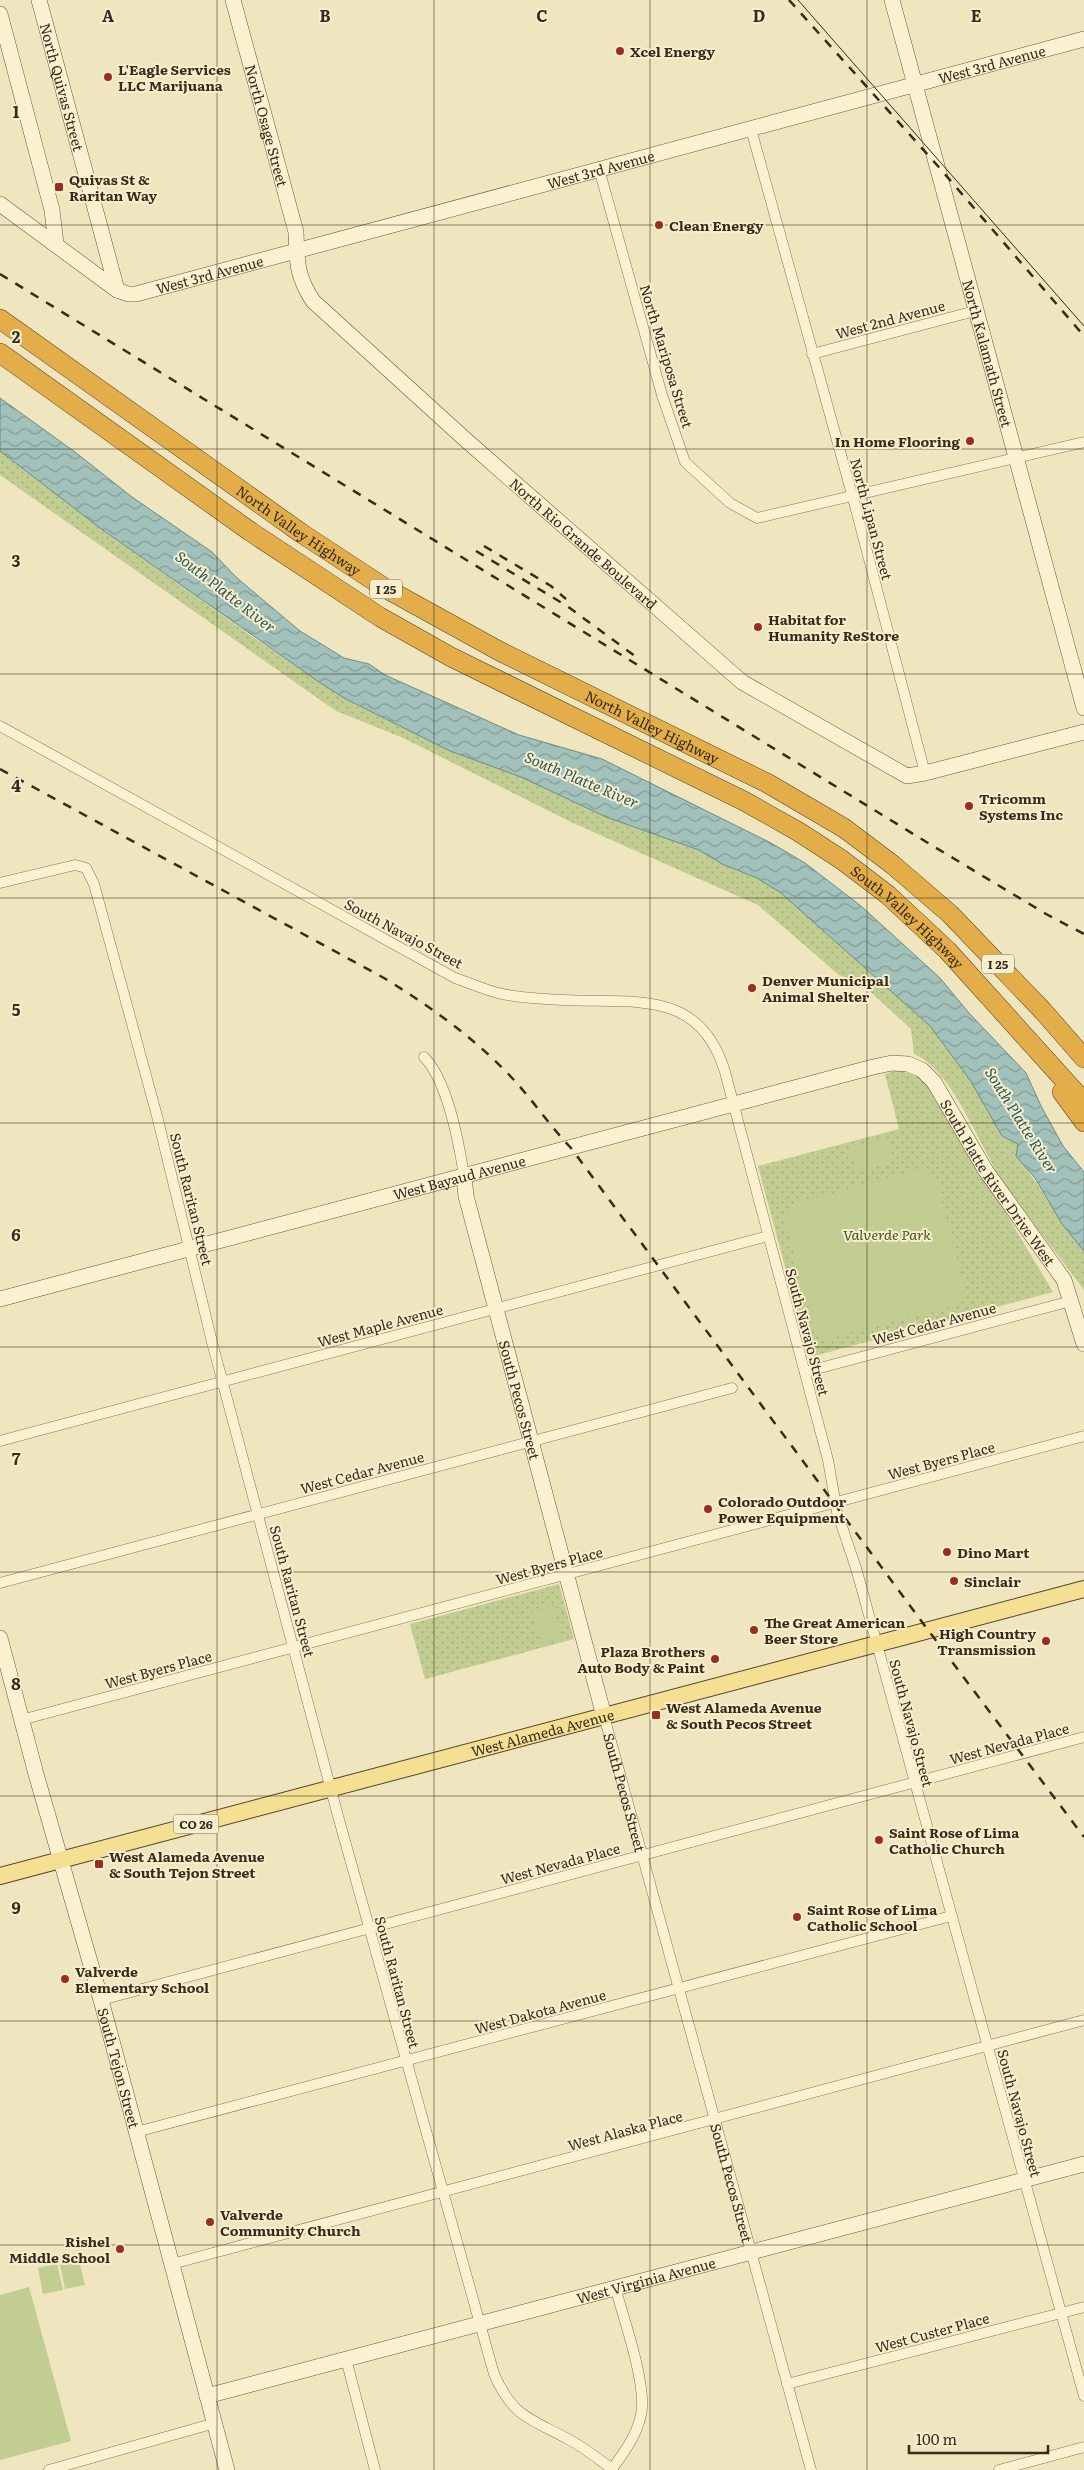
<svg xmlns="http://www.w3.org/2000/svg" width="1084" height="2470" font-family="Literata,serif">
<style>
.grass{fill:url(#grass-dots)}
.pitch{fill:#c1cd91}
.water{fill:url(#water-waves);stroke:#698e88}
.lines{fill:none;stroke-linecap:round;stroke-linejoin:round}
.street-casing{stroke:#887556;stroke-width:11}
.secondary-casing{stroke:#6a5639;stroke-width:16}
.primary-casing{stroke:#55422b;stroke-width:18}
.highway-casing{stroke:#55422b;stroke-width:20}
.street{stroke:#faf1d1;stroke-width:10}
.secondary{stroke:#faf1d1;stroke-width:15}
.primary{stroke:#f5df93;stroke-width:16}
.highway{stroke:#e3ad49;stroke-width:19}
.tram{stroke:#372b1b;stroke-width:1}
.rail{stroke:#372b1b;stroke-width:2.5;stroke-dasharray:9 9;stroke-linecap:butt}
.grid{fill:none;stroke:#372b1b;stroke-width:1;stroke-opacity:0.55}
.poi-dot{fill:#992d24;stroke:#f7eecd;stroke-width:2}
.labels{text-anchor:middle;dominant-baseline:central;stroke-width:4;stroke-linejoin:round;paint-order:stroke}
.shield{fill:#f7eecd;stroke:#716650;stroke-width:1}
.shield-label{font-size:12px;font-weight:bold;fill:#372b1b}
.poi-label{font-size:14px;font-weight:bold;fill:#372b1b;stroke:#f7eecd;text-anchor:start}
.street-label{font-size:14px;fill:#372b1b;stroke:#f7eecd}
.park-label{font-size:14px;font-style:italic;fill:#435421;stroke:#f7eecd}
.water-label{font-size:15px;font-style:italic;fill:#2a5657;stroke:#f7eecd}
.grid-label{font-size:16px;text-anchor:middle;font-weight:bold;fill:#372b1b;stroke:#f7eecd;stroke-width:4;stroke-linejoin:round;paint-order:stroke}
</style>
<defs>
<pattern id="grass-dots" width="8" height="8" patternUnits="userSpaceOnUse" patternTransform="scale(1.25)"><rect width="8" height="8" fill="#c1cd91"/><path d="M2 2h.1M6 6h.1" fill="none" stroke="#a6b07c" stroke-width="1.8" stroke-linecap="round"/></pattern>
<pattern id="water-waves" width="16" height="10" patternUnits="userSpaceOnUse" patternTransform="scale(1.25)"><rect width="16" height="10" fill="#a1c1ba"/><path d="M0 5q4-4 8 0t8 0" fill="none" stroke="#849d96"/></pattern>
</defs>
<rect width="100%" height="100%" fill="#efe5be"/>
<g class="grass">
<path d="M0,451l100,77 154,110 90,60 106,53 71,26 85,40 93,33 23,14 35,14 24,15 149,133 40,54 32,56 17,8 -2,12c23,29 40,63 65,91l2,4v39c-26,-36 -55,-70 -80,-107 -24,-35 -51,-113 -90,-129l-3,-25 -48,-44 -24,-10 -81,-70 -185,-82 -172,-86 -65,-26 -336,-236z"/>
<polygon points="898,1070 921,1078 938,1100 1053,1292 814,1356 808,1352 758,1166 899,1129 885,1074"/>
<polygon points="559,1584 574,1639 425,1679 410,1624"/>
</g>
<g class="pitch">
<polygon points="887,1137 894,1161 856,1172 849,1147"/>
<polygon points="920,1169 936,1179 965,1289 957,1305 827,1339 815,1332 784,1219 794,1204"/>
<polygon points="552,1606 561,1638 541,1643 532,1611"/>
<polygon points="79,2260 85,2285 65,2289 60,2264"/>
<polygon points="57,2264 63,2290 43,2294 38,2268"/>
<polygon points="29,2287 71,2441 0,2460 0,2295"/>
</g>
<polygon class="water" points="0,398 75,452 132,497 212,552 237,578 300,631 344,658 369,664 385,675 519,735 602,759 771,843 805,863 861,906 940,978 969,1013 1026,1073 1041,1106 1063,1146 1084,1172 1084,1251 1062,1224 1035,1178 1016,1156 1018,1144 1002,1136 970,1080 930,1026 781,893 757,878 722,864 699,850 606,817 521,777 450,751 344,698 319,682 100,528 0,451"/>
<g class="lines">
<g class="street-casing">
<g id="street">
<polyline points="751,129 853,498 925,773"/>
<polyline points="599,169 662,395 685,462 730,503 757,518 1084,442"/>
<polyline points="812,354 975,311"/>
<path d="M0,726l455,252c15,5 32,13 47,16 20,4 41,5 61,6 68,4 137,-13 162,72l103,388 9,52 19,56 228,828"/>
<path d="M0,883l75,-18 11,3 8,16 63,232 56,230 125,470 156,558c19,43 35,44 74,65 15,8 31,20 45,31"/>
<path d="M424,1057c23,23 35,86 40,119"/>
<polyline points="805,1372 1071,1301"/>
<polyline points="0,1441 768,1236"/>
<polyline points="0,1583 732,1388"/>
<path id="s1" d="M604,1716l207,754"/>
<polyline points="21,1720 1084,1436"/>
<polyline points="101,2000 1084,1737"/>
<polyline points="136,2132 951,1916"/>
<polyline points="172,2264 1084,2020"/>
<polyline points="346,2359 375,2470"/>
<polyline points="787,2384 1084,2307"/>
<path d="M612,2469c13,-18 28,-38 30,-61 2,-31 -18,-89 -27,-121"/>
<polyline points="49,2470 215,2423"/>
<polyline points="999,2470 1084,2447"/>
</g>
</g>
<g class="secondary-casing">
<g id="secondary">
<path id="s2" d="M39,0l78,290"/>
<path id="s3" d="M233,0l63,232c1,29 0,43 17,69l154,140 275,241 165,94 18,-3 159,-41"/>
<path id="s4" d="M892,0l192,708"/>
<polyline points="0,14 52,210 56,244"/>
<path id="s5" d="M0,204l117,86 11,4h8l948,-255"/>
<path id="s6" d="M464,1176l2,20 138,520"/>
<path id="s7" d="M0,1299l873,-232 19,-4 16,1 14,6 12,12 52,89 78,109 20,64"/>
<path id="s8" d="M0,1638l36,136 65,226 126,470"/>
<path id="s9" d="M207,2396l877,-232"/>
</g>
</g>
<g class="primary-casing">
<g id="primary">
<path id="s10" d="M0,1876l1084,-287"/>
</g>
</g>
<g class="highway-casing">
<g id="highway">
<path id="s11" d="M0,319l301,214 84,55 116,64 266,131 77,45 49,37 57,49 93,97 41,47"/>
<path id="s12" d="M0,353l251,179 129,85 71,40 293,144 55,31 43,28 46,35 59,55 137,152"/>
<polyline points="1062,1092 1084,1122"/>
</g>
</g>
<use href="#street" class="street"/>
<use href="#secondary" class="secondary"/>
<use href="#primary" class="primary"/>
<use href="#highway" class="highway"/>
<polyline class="tram" points="798,0 1084,326"/>
<g class="rail">
<polyline points="789,0 937,165 1084,336"/>
<polyline points="0,274 928,843 1046,914 1084,934"/>
<polyline points="484,546 551,586 566,599"/>
<polyline points="476,551 567,606 639,659"/>
<path d="M0,769l384,209c47,29 92,61 130,102 20,22 36,46 57,68l357,482 156,207"/>
</g>
</g>
<path class="grid" d="M217,0v2470M434,0v2470M650,0v2470M867,0v2470M0,225h1084M0,449h1084M0,674h1084M0,898h1084M0,1123h1084M0,1347h1084M0,1572h1084M0,1796h1084M0,2021h1084M0,2245h1084"/>
<g class="poi-dot">
<circle cx="620" cy="51" r="5"/>
<circle cx="108" cy="77" r="5"/>
<rect x="54" y="182" width="10" height="10" rx="2.5"/>
<circle cx="659" cy="225" r="5"/>
<circle cx="970" cy="441" r="5"/>
<circle cx="758" cy="627" r="5"/>
<circle cx="969" cy="806" r="5"/>
<circle cx="752" cy="988" r="5"/>
<circle cx="708" cy="1509" r="5"/>
<circle cx="947" cy="1552" r="5"/>
<circle cx="954" cy="1581" r="5"/>
<circle cx="754" cy="1630" r="5"/>
<circle cx="1046" cy="1641" r="5"/>
<circle cx="715" cy="1659" r="5"/>
<rect x="651" y="1710" width="10" height="10" rx="2.5"/>
<circle cx="879" cy="1840" r="5"/>
<rect x="94" y="1859" width="10" height="10" rx="2.5"/>
<circle cx="797" cy="1917" r="5"/>
<circle cx="65" cy="1979" r="5"/>
<circle cx="210" cy="2222" r="5"/>
<circle cx="120" cy="2249" r="5"/>
</g>
<g class="labels">
<g class="shield">
<rect x="370" y="579.5" width="32" height="19" rx="4"/>
<rect x="982" y="954.5" width="32" height="19" rx="4"/>
<rect x="173.5" y="1814.5" width="45" height="19" rx="4"/>
</g>
<g class="shield-label">
<text x="386" y="589">I 25</text>
<text x="998" y="964">I 25</text>
<text x="196" y="1824">CO 26</text>
</g>
<g class="poi-label">
<text x="630" y="51">Xcel Energy</text>
<text x="118" y="69">L'Eagle Services<tspan x="118" dy="16">LLC Marijuana</tspan></text>
<text x="69" y="179">Quivas St &amp;<tspan x="69" dy="16">Raritan Way</tspan></text>
<text x="669" y="225">Clean Energy</text>
<text x="960" y="441" text-anchor="end">In Home Flooring</text>
<text x="768" y="619">Habitat for<tspan x="768" dy="16">Humanity ReStore</tspan></text>
<text x="979" y="798">Tricomm<tspan x="979" dy="16">Systems Inc</tspan></text>
<text x="762" y="980">Denver Municipal<tspan x="762" dy="16">Animal Shelter</tspan></text>
<text x="718" y="1501">Colorado Outdoor<tspan x="718" dy="16">Power Equipment</tspan></text>
<text x="957" y="1552">Dino Mart</text>
<text x="964" y="1581">Sinclair</text>
<text x="764" y="1622">The Great American<tspan x="764" dy="16">Beer Store</tspan></text>
<text x="1036" y="1633" text-anchor="end">High Country<tspan x="1036" dy="16">Transmission</tspan></text>
<text x="705" y="1651" text-anchor="end">Plaza Brothers<tspan x="705" dy="16">Auto Body &amp; Paint</tspan></text>
<text x="666" y="1707">West Alameda Avenue<tspan x="666" dy="16">&amp; South Pecos Street</tspan></text>
<text x="889" y="1832">Saint Rose of Lima<tspan x="889" dy="16">Catholic Church</tspan></text>
<text x="109" y="1856">West Alameda Avenue<tspan x="109" dy="16">&amp; South Tejon Street</tspan></text>
<text x="807" y="1909">Saint Rose of Lima<tspan x="807" dy="16">Catholic School</tspan></text>
<text x="75" y="1971">Valverde<tspan x="75" dy="16">Elementary School</tspan></text>
<text x="220" y="2214">Valverde<tspan x="220" dy="16">Community Church</tspan></text>
<text x="110" y="2241" text-anchor="end">Rishel<tspan x="110" dy="16">Middle School</tspan></text>
</g>
<g class="street-label">
<text stroke="none"><textPath href="#s5" startOffset="1051">West 3rd Avenue</textPath></text>
<text stroke="none"><textPath href="#s2" startOffset="90">North Quivas Street</textPath></text>
<text stroke="none"><textPath href="#s3" startOffset="130">North Osage Street</textPath></text>
<text stroke="none"><textPath href="#s5" startOffset="646">West 3rd Avenue</textPath></text>
<text stroke="none"><textPath href="#s5" startOffset="241">West 3rd Avenue</textPath></text>
<text transform="translate(890 319) rotate(-15)">West 2nd Avenue</text>
<text stroke="none"><textPath href="#s4" startOffset="366">North Kalamath Street</textPath></text>
<text transform="translate(667 356) rotate(73)">North Mariposa Street</text>
<text transform="translate(872 519) rotate(75)">North Lipan Street</text>
<text stroke="none"><textPath href="#s11" startOffset="366">North Valley Highway</textPath></text>
<text stroke="none"><textPath href="#s3" startOffset="676">North Rio Grande Boulevard</textPath></text>
<text stroke="none"><textPath href="#s11" startOffset="771">North Valley Highway</textPath></text>
<text stroke="none"><textPath href="#s12" startOffset="1072">South Valley Highway</textPath></text>
<text transform="translate(404 933) rotate(28)">South Navajo Street</text>
<text stroke="none"><textPath href="#s7" startOffset="475">West Bayaud Avenue</textPath></text>
<text stroke="none"><textPath href="#s7" startOffset="1090">South Platte River Drive West</textPath></text>
<text transform="translate(192 1199) rotate(76)">South Raritan Street</text>
<text transform="translate(934 1323) rotate(-15)">West Cedar Avenue</text>
<text transform="translate(380 1325) rotate(-15)">West Maple Avenue</text>
<text transform="translate(808 1332) rotate(75)">South Navajo Street</text>
<text stroke="none"><textPath href="#s6" startOffset="231">South Pecos Street</textPath></text>
<text transform="translate(941 1460) rotate(-15)">West Byers Place</text>
<text transform="translate(362 1472) rotate(-15)">West Cedar Avenue</text>
<text transform="translate(549 1565) rotate(-15)">West Byers Place</text>
<text transform="translate(293 1591) rotate(75)">South Raritan Street</text>
<text transform="translate(158 1669) rotate(-15)">West Byers Place</text>
<text transform="translate(912 1723) rotate(75)">South Navajo Street</text>
<text stroke="none"><textPath href="#s10" startOffset="561">West Alameda Avenue</textPath></text>
<text transform="translate(1009 1743) rotate(-15)">West Nevada Place</text>
<text stroke="none"><textPath href="#s1" startOffset="79">South Pecos Street</textPath></text>
<text transform="translate(560 1863) rotate(-15)">West Nevada Place</text>
<text transform="translate(398 1982) rotate(75)">South Raritan Street</text>
<text transform="translate(540 2011) rotate(-15)">West Dakota Avenue</text>
<text stroke="none"><textPath href="#s8" startOffset="446">South Tejon Street</textPath></text>
<text transform="translate(1020 2113) rotate(75)">South Navajo Street</text>
<text transform="translate(625 2130) rotate(-15)">West Alaska Place</text>
<text stroke="none"><textPath href="#s1" startOffset="484">South Pecos Street</textPath></text>
<text stroke="none"><textPath href="#s9" startOffset="454">West Virginia Avenue</textPath></text>
<text transform="translate(932 2332) rotate(-15)">West Custer Place</text>
</g>
<g class="park-label">
<text x="887" y="1234">Valverde Park</text>
</g>
<g class="water-label">
<text transform="translate(226 591) rotate(38)">South Platte River</text>
<text transform="translate(582 779) rotate(23)">South Platte River</text>
<text transform="translate(1022 1120) rotate(58)">South Platte River</text>
</g>
</g>
<g class="grid-label">
<text x="108" y="22">A</text>
<text x="325" y="22">B</text>
<text x="542" y="22">C</text>
<text x="759" y="22">D</text>
<text x="976" y="22">E</text>
<text x="16" y="118">1</text>
<text x="16" y="343">2</text>
<text x="16" y="567">3</text>
<text x="16" y="792">4</text>
<text x="16" y="1016">5</text>
<text x="16" y="1241">6</text>
<text x="16" y="1465">7</text>
<text x="16" y="1690">8</text>
<text x="16" y="1914">9</text>
</g>
<path d="M909 2445v8h139v-8" fill="none" stroke="#372b1b" stroke-width="2.5"/>
<text x="916" y="2445" font-size="15" fill="#372b1b" stroke="#f7eecd" stroke-width="4" paint-order="stroke">100 m</text>
</svg>
